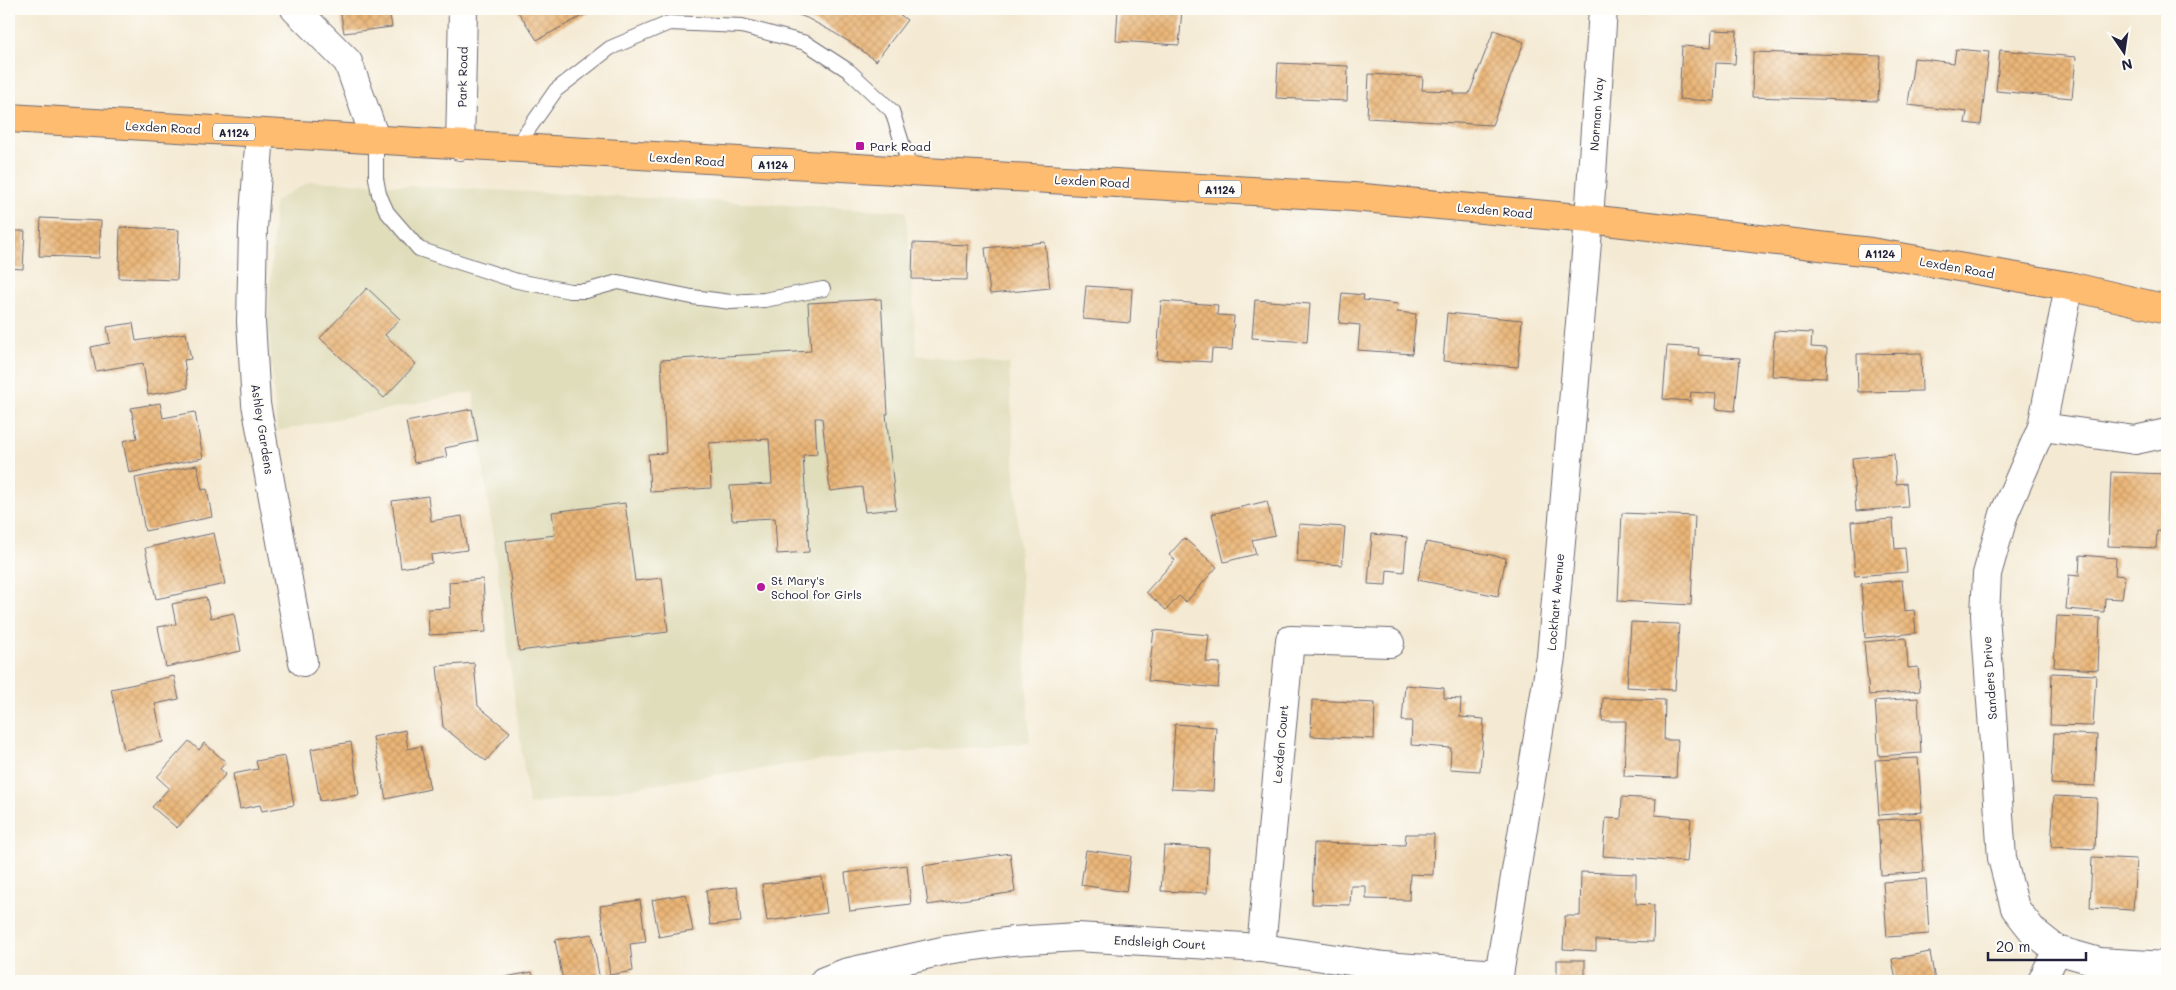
<svg xmlns="http://www.w3.org/2000/svg" width="2176" height="990" font-family="Mali,sans-serif">
<style>
.built{fill:#e0ddbb}
.building{fill:url(#building-cross-hatch)}
.lines{fill:none;stroke-linecap:round;stroke-linejoin:round}
.lane-casing{stroke:#6c6871;stroke-width:16}
.street-casing{stroke:#6c6871;stroke-width:30}
.primary-casing{stroke:#6c6871;stroke-width:30}
.lane{stroke:#fff;stroke-width:14}
.street{stroke:#fff;stroke-width:28}
.primary{stroke:#febc71;stroke-width:28}
.poi-dot{fill:#b5179e;stroke:#fdfcf7;stroke-width:2}
.labels{text-anchor:middle;dominant-baseline:central;stroke-width:4;stroke-linejoin:round;paint-order:stroke}
.shield{fill:#fdfcf7;stroke:#646373;stroke-width:1}
.shield-label{font-size:11px;font-weight:bold;fill:#22223b}
.street-label{font-size:12px;fill:#22223b;stroke:#fdfcf7}
.poi-label{font-size:12px;fill:#22223b;stroke:#fdfcf7;text-anchor:start}
</style>
<defs>
<pattern id="building-cross-hatch" width="8" height="8" patternUnits="userSpaceOnUse" patternTransform="scale(1.25)"><rect width="8" height="8" fill="#eab577"/><path d="M0 0l8 8M0 8l8-8" fill="none" stroke="#c89b68"/></pattern>
</defs>
<rect width="100%" height="100%" fill="#fdfcf7"/>
<filter id="ink" filterUnits="userSpaceOnUse"><feTurbulence type="fractalNoise" baseFrequency=".02" numOctaves="2"/><feDisplacementMap in="SourceGraphic" scale="10" xChannelSelector="R" yChannelSelector="G"/><feConvolveMatrix kernelMatrix="1 2 1 2 8 2 1 2 1" color-interpolation-filters="sRGB"/></filter>
<filter id="wash" filterUnits="userSpaceOnUse"><feTurbulence type="fractalNoise" baseFrequency=".0096" numOctaves="4" result="noise"/><feDisplacementMap in="SourceGraphic" scale="20" xChannelSelector="R" yChannelSelector="G"/><feGaussianBlur stdDeviation="1.12" result="paint"/><feColorMatrix in="noise" values="0 0 0 0 0 0 0 0 0 0 0 0 0 0 0 0 0 1.4 0 .05"/><feComposite in="paint" operator="in"/></filter>
<g filter="url(#wash)">
<rect width="100%" height="100%" fill="#f4ead4"/>
<polygon class="built" points="311,181 906,211 917,355 1009,364 1030,743 847,757 700,777 529,805 473,392 277,431 268,323 275,201"/>
<g id="blocks">
<g class="building">
<polygon points="340,9 389,9 392,27 344,33"/>
<polygon points="516,9 600,9 584,15 537,40"/>
<polygon points="782,9 893,9 907,20 876,61 853,44 831,31 807,18"/>
<polygon points="1118,9 1182,9 1179,45 1116,41"/>
<polygon points="1494,30 1524,42 1492,125 1367,118 1369,74 1423,77 1422,90 1453,91 1453,94 1469,94"/>
<polygon points="1712,30 1737,31 1735,64 1716,63 1714,101 1679,99 1682,46 1711,48"/>
<polygon points="1956,49 1989,52 1981,125 1965,123 1967,112 1908,105 1914,58 1954,63"/>
<polygon points="2000,50 2076,57 2072,98 1996,91"/>
<polygon points="1753,52 1880,56 1878,101 1752,97"/>
<polygon points="1278,63 1348,66 1347,101 1276,98"/>
<polygon points="41,218 101,221 99,258 39,256"/>
<polygon points="120,227 179,230 177,280 119,278"/>
<polygon points="9,231 25,231 23,269 9,268"/>
<polygon points="1045,242 1050,288 990,294 985,248"/>
<polygon points="913,243 968,245 967,280 912,279"/>
<polygon points="1086,286 1132,289 1130,323 1083,319"/>
<polygon points="367,288 400,319 385,335 416,364 384,398 320,338"/>
<polygon points="1342,293 1364,295 1363,300 1398,304 1397,312 1416,314 1412,354 1358,350 1360,325 1339,323"/>
<polygon points="881,299 888,414 886,414 896,509 865,512 862,487 830,491 822,418 815,418 817,454 803,455 809,552 777,554 775,518 732,520 730,486 772,484 769,439 709,443 711,488 650,492 648,454 666,453 661,360 811,351 808,303"/>
<polygon points="1255,300 1310,304 1307,342 1252,338"/>
<polygon points="1161,301 1218,305 1217,315 1234,316 1232,350 1212,349 1211,362 1157,359"/>
<polygon points="1447,313 1522,320 1518,367 1443,361"/>
<polygon points="133,323 136,341 186,333 191,359 184,360 188,388 148,395 143,363 96,371 91,347 110,343 107,327"/>
<polygon points="1774,331 1812,333 1811,347 1827,348 1826,378 1772,376"/>
<polygon points="1667,346 1699,348 1698,355 1740,358 1735,411 1715,409 1716,394 1691,392 1690,401 1663,399"/>
<polygon points="1921,353 1922,391 1858,392 1857,354"/>
<polygon points="160,403 163,418 195,412 203,458 129,473 123,441 137,438 131,408"/>
<polygon points="472,409 478,441 445,448 447,457 414,463 406,422"/>
<polygon points="1894,454 1896,484 1906,483 1908,507 1856,511 1852,458"/>
<polygon points="197,465 202,490 207,489 212,517 145,531 135,478"/>
<polygon points="2111,472 2167,474 2167,532 2157,531 2156,548 2108,546"/>
<polygon points="428,496 431,521 462,516 467,550 431,555 432,563 401,568 392,501"/>
<polygon points="1267,501 1275,535 1252,540 1256,554 1224,562 1212,514"/>
<polygon points="625,503 635,581 662,578 668,632 519,651 506,541 555,535 552,512"/>
<polygon points="1622,513 1695,516 1691,605 1618,601"/>
<polygon points="1893,519 1895,549 1905,548 1907,572 1855,576 1851,522"/>
<polygon points="1299,524 1345,527 1342,565 1297,562"/>
<polygon points="214,533 225,584 156,599 145,548"/>
<polygon points="1372,534 1407,537 1404,572 1387,570 1386,585 1368,584"/>
<polygon points="1184,538 1217,567 1186,602 1179,596 1166,610 1146,592 1175,560 1169,555"/>
<polygon points="1426,542 1506,558 1498,596 1418,580"/>
<polygon points="2080,555 2116,558 2115,575 2125,576 2122,599 2105,598 2104,612 2066,609 2069,575 2079,576"/>
<polygon points="483,579 486,632 429,635 428,609 450,608 449,582"/>
<polygon points="1902,580 1905,611 1914,610 1916,633 1865,638 1861,584"/>
<polygon points="206,597 211,618 234,613 241,651 166,667 158,627 176,624 172,604"/>
<polygon points="2057,616 2100,618 2098,670 2054,667"/>
<polygon points="1631,622 1679,624 1675,690 1627,687"/>
<polygon points="1154,630 1209,635 1206,662 1220,663 1218,688 1148,681"/>
<polygon points="1906,638 1908,668 1918,667 1920,691 1869,695 1864,642"/>
<polygon points="474,663 478,706 510,732 486,761 443,727 437,666"/>
<polygon points="2052,673 2096,675 2093,726 2050,725"/>
<polygon points="174,676 179,699 155,704 163,742 124,750 111,689"/>
<polygon points="1405,685 1444,688 1444,698 1461,699 1460,717 1484,719 1480,771 1450,769 1451,748 1411,745 1412,721 1402,721"/>
<polygon points="1603,698 1665,700 1664,740 1678,740 1676,778 1624,776 1626,721 1602,721"/>
<polygon points="1918,698 1921,753 1879,756 1875,701"/>
<polygon points="1312,700 1375,703 1374,739 1311,736"/>
<polygon points="1175,724 1216,727 1213,791 1171,789"/>
<polygon points="405,730 408,749 421,746 430,789 386,799 373,737"/>
<polygon points="2054,733 2097,735 2095,786 2051,784"/>
<polygon points="189,741 199,750 204,743 226,762 220,769 226,774 177,828 152,807 169,788 157,777"/>
<polygon points="351,742 359,795 320,801 311,749"/>
<polygon points="285,756 294,805 262,811 260,805 240,809 233,774 258,769 256,761"/>
<polygon points="1918,758 1922,812 1879,815 1875,760"/>
<polygon points="2054,796 2097,798 2095,849 2051,847"/>
<polygon points="1622,797 1656,799 1655,815 1691,818 1687,862 1603,856 1606,818 1621,819"/>
<polygon points="1920,818 1924,872 1881,875 1878,820"/>
<polygon points="1406,834 1434,834 1433,875 1410,874 1409,900 1366,899 1366,886 1351,886 1350,905 1312,904 1314,843 1405,845"/>
<polygon points="1164,846 1209,848 1207,893 1161,891"/>
<polygon points="1086,850 1131,856 1126,892 1081,885"/>
<polygon points="1010,853 1015,892 928,905 923,866"/>
<polygon points="2092,857 2136,859 2133,910 2090,908"/>
<polygon points="907,865 911,904 850,911 845,873"/>
<polygon points="1581,872 1636,874 1636,904 1654,905 1653,942 1596,940 1596,951 1563,949 1565,916 1580,916"/>
<polygon points="822,877 827,913 767,921 762,884"/>
<polygon points="1926,879 1929,934 1887,937 1883,882"/>
<polygon points="737,887 741,922 710,925 706,890"/>
<polygon points="686,894 693,931 659,937 652,900"/>
<polygon points="640,900 646,942 630,944 633,971 610,975 600,906"/>
<polygon points="592,934 600,981 563,981 555,940"/>
<polygon points="1930,952 1935,981 1896,981 1892,959"/>
<rect x="1557" y="960" width="28" height="21"/>
<polygon points="532,972 534,981 496,981 495,979"/>
</g>
</g>
</g>
<g filter="url(#ink)">
<use href="#blocks" fill-opacity="0" stroke="#6c6871" stroke-width="1"/>
<g class="lines">
<g class="lane-casing">
<g id="lane">
<polyline points="376,141 376,178 379,194 387,212 419,249 446,258 517,281 570,291 586,291 618,282 692,297 731,302 764,300 823,289"/>
<polyline points="516,147 556,90 610,48 669,23 742,26 806,43 849,71 892,111 911,171"/>
</g>
</g>
<g class="street-casing">
<g id="street">
<polyline points="295,9 348,62 376,141"/>
<polyline points="260,133 253,228 251,322 256,404 303,662"/>
<polyline points="460,146 463,9"/>
<polyline points="2069,286 2042,427 2004,514 1987,574 1985,615 2002,858 2015,908 2033,931 2057,950 2099,962 2167,966"/>
<polyline points="2042,427 2135,440 2167,433"/>
<polyline points="1261,948 1290,640 1390,643"/>
<polyline points="824,981 845,973 947,950 1012,941 1077,937 1261,948 1384,966 1498,974"/>
<polyline points="1498,981 1551,657 1589,219 1603,9"/>
<polyline points="2042,981 2057,950"/>
</g>
</g>
<g class="primary-casing">
<polyline id="primary" points="9,118 1353,197 1589,219 1871,252 2069,286 2167,309"/>
</g>
<use href="#lane" class="lane"/>
<use href="#street" class="street"/>
<use href="#primary" class="primary"/>
</g>
</g>
<g class="poi-dot">
<rect x="855" y="141" width="10" height="10" rx="2.5"/>
<circle cx="761" cy="587" r="5"/>
</g>
<g class="labels">
<g class="shield">
<rect x="213" y="123.5" width="42" height="17" rx="4"/>
<rect x="752" y="155.5" width="42" height="17" rx="4"/>
<rect x="1199" y="180.5" width="42" height="17" rx="4"/>
<rect x="1859" y="244.5" width="42" height="17" rx="4"/>
</g>
<g class="shield-label">
<text x="234" y="132">A1124</text>
<text x="773" y="164">A1124</text>
<text x="1220" y="189">A1124</text>
<text x="1880" y="253">A1124</text>
</g>
<g class="street-label">
<text transform="translate(462 77) rotate(-89)">Park Road</text>
<text transform="translate(1596 114) rotate(-86)">Norman Way</text>
<text transform="translate(163 127) rotate(3)">Lexden Road</text>
<text transform="translate(687 159) rotate(4)">Lexden Road</text>
<text transform="translate(1092 181) rotate(3)">Lexden Road</text>
<text transform="translate(1495 210) rotate(5)">Lexden Road</text>
<text transform="translate(1957 267) rotate(10)">Lexden Road</text>
<text transform="translate(263 429) rotate(81)">Ashley Gardens</text>
<text transform="translate(1555 602) rotate(-85)">Lockhart Avenue</text>
<text transform="translate(1989 678) rotate(-94)">Sanders Drive</text>
<text transform="translate(1280 744) rotate(-85)">Lexden Court</text>
<text transform="translate(1160 942) rotate(3)">Endsleigh Court</text>
</g>
<g class="poi-label">
<text x="870" y="146">Park Road</text>
<text x="771" y="580">St Mary's<tspan x="771" dy="14">School for Girls</tspan></text>
</g>
</g>
<rect width="2176" height="990" fill="none" stroke="#fdfcf7" stroke-width="30"/>
<g transform="translate(2124 52) rotate(167)" stroke="#fdfcf7" stroke-width="4" paint-order="stroke">
<path d="M0-4L9 19L0 12L-9 19Z" fill="#22223b"/>
<text y="-8" font-size="14" font-weight="bold" text-anchor="middle" fill="#22223b">N</text>
</g>
<path d="M1988 952v8h98v-8" fill="none" stroke="#22223b" stroke-width="2.5"/>
<text x="1996" y="952" font-size="15" fill="#22223b" stroke="#fdfcf7" stroke-width="4" paint-order="stroke">20 m</text>
</svg>
